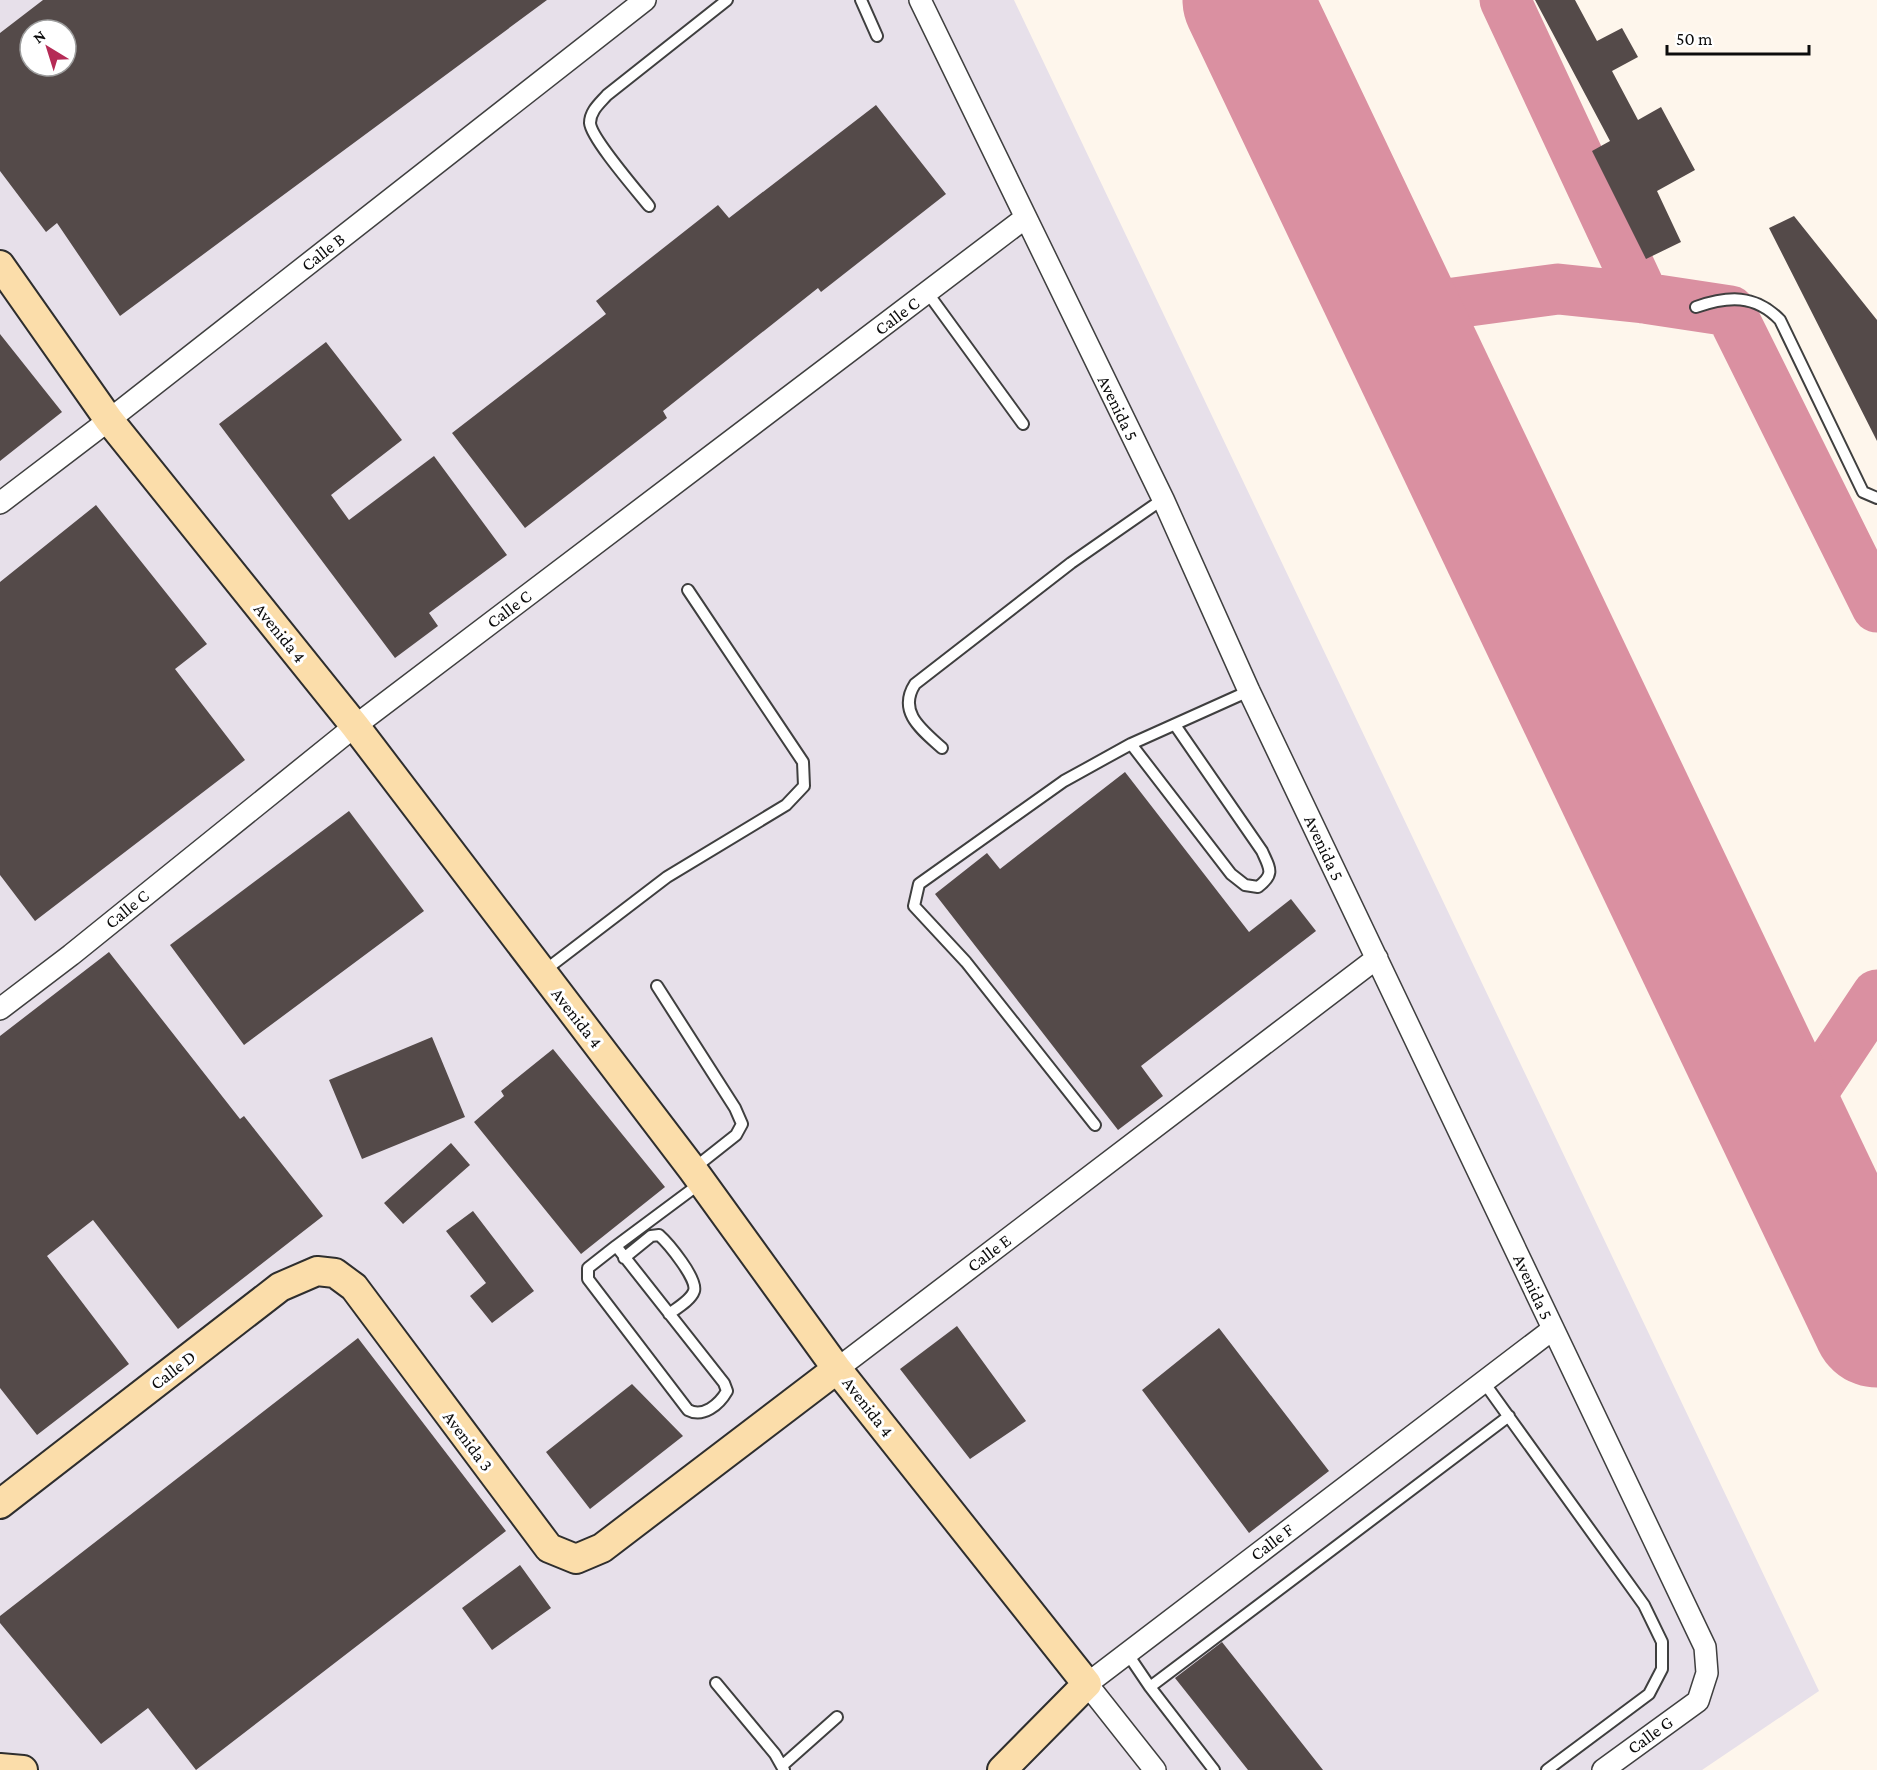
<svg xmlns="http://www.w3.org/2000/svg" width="1877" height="1770" viewBox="0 0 1877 1770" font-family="'Crimson Pro',serif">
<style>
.industrial{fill:#e7e0ea;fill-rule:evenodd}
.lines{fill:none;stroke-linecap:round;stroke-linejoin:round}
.taxiway{stroke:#da90a1;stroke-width:51}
.runway{stroke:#da90a1;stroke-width:129}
.building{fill:#544a49;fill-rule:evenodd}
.lane-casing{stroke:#3f3f3f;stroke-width:14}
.street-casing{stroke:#3f3f3f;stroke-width:24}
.secondary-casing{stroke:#2e2e2e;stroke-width:32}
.lane{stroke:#fff;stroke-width:10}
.street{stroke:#fff;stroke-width:21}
.secondary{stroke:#fbddaa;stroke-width:28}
.labels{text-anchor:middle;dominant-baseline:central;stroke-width:6;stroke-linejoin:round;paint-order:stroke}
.street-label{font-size:18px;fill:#0c0c0c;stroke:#fff}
</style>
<rect width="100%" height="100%" fill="#fef6ec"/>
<!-- industrial -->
<path class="industrial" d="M0 0H1014L1819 1691 1702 1770H0ZM30 30H66V66H30Z"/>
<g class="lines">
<!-- taxiway -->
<path class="taxiway" d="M1505 0 1644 298
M1395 311 1558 289 1644 298 1730 311 1877 607
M1786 1132 1877 995"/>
<!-- runway -->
<path class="runway" d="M1247 0 1877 1323"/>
</g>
<!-- building -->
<path class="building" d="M43 0H547L120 316 57 223 46 232 0 171V33ZM30 30H66V66H30Z
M1535 0H1575L1597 41 1622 28 1638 57 1612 71 1638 120 1661 107 1695 170 1657 191 1681 242 1646 259 1592 151 1610 141Z
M876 105 946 194 821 292 818 288 663 411 667 418 525 528 452 433 606 314 596 301 718 205 729 218Z
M1794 216 1877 320V441L1769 228Z
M0 334 62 412 0 461Z
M326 342 402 440 331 495 349 520 434 456 507 555 429 613 438 626 395 658 219 424Z
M96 505 207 644 175 669 245 760 35 921 0 875V582Z
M1125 772 1249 932 1291 899 1316 931 1141 1066 1163 1096 1118 1130 935 894 987 853 1000 869Z
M349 811 424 911 244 1045 170 945Z
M109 952 240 1119 244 1116 323 1216 178 1329 93 1220 47 1256 129 1364 37 1435 0 1388V1036Z
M432 1037 465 1117 362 1159 329 1080Z
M553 1049 665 1187 581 1254 474 1122 504 1096 501 1091Z
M451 1143 470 1165 403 1224 384 1203Z
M473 1211 534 1291 492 1323 470 1296 486 1283 446 1231Z
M957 1326 1026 1421 970 1459 900 1369Z
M1219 1328 1329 1471 1249 1533 1142 1390Z
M358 1338 506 1531 196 1770 148 1708 101 1744 0 1623V1616Z
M632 1384 683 1436 590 1509 546 1452Z
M520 1565 551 1608 492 1650 462 1608Z
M1222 1642 1323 1770H1248L1175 1678Z"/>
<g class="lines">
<defs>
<path id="lane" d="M861 0 877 36
M649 206C637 191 591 138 590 123 590 111 600 103 607 95L727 0
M927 292 1023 424
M1696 307C1728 296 1755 294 1780 320L1863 492 1877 498
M1131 744 1231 874 1245 885 1258 887C1275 874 1270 869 1262 851L1175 725
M942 748C922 730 897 712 915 684L1071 563 1163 499
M544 971 667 877 786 805 804 786 803 762 688 590
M657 986 735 1108 742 1124 736 1135 693 1169
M1095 1125 966 962 914 906 919 884 1064 781 1131 744 1249 691
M616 1246 588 1268V1279L688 1410C703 1418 719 1405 727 1391L724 1383 616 1246 702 1182
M624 1258 651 1236 659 1235C668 1243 698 1279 694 1291 691 1300 677 1308 669 1314
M1483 1381 1644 1605 1662 1642V1669L1649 1694 1547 1770
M1127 1653 1150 1687 1214 1770
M716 1683 775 1754 784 1770
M1150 1687 1509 1416
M783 1765 837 1717"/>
<path id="street" d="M920 0 1163 499 1249 691 1705 1647 1707 1673 1698 1701 1603 1770
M0 503 109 420 645 0
M0 1009 71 955 355 726 1025 218
M837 1369 1377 958
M1155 1770 1087 1684 1553 1329"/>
<path id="secondary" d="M0 265 109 420 355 726 693 1170 837 1369 1087 1684 1002 1770
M0 1504 280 1287 317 1271 335 1273 354 1287 549 1548 576 1559 602 1548 837 1369
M0 1768 23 1770"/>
</defs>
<!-- lane casing -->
<use href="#lane" class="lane-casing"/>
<!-- street casing -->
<use href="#street" class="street-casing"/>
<!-- secondary casing -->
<use href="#secondary" class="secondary-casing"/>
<!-- lane -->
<use href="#lane" class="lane"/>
<!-- street -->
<use href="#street" class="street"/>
<!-- secondary -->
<use href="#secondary" class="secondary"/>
</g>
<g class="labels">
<!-- street labels -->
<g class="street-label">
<text transform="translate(323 252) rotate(-38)">Calle B</text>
<text transform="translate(897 316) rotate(-37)">Calle C</text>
<text transform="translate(1118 408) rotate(64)">Avenida 5</text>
<text transform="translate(509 609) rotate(-37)">Calle C</text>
<text transform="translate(280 633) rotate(51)">Avenida 4</text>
<text transform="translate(1324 848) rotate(65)">Avenida 5</text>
<text transform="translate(127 909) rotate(-39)">Calle C</text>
<text transform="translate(577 1018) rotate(52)">Avenida 4</text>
<text transform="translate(989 1253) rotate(-37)">Calle E</text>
<text transform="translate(1533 1287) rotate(65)">Avenida 5</text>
<text transform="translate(173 1370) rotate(-38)">Calle D</text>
<text transform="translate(868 1407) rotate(52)">Avenida 4</text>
<text transform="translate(468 1441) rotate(53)">Avenida 3</text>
<text transform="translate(1272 1542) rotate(-37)">Calle F</text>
<text transform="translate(1650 1735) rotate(-36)">Calle G</text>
</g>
</g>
<!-- north arrow -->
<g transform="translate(48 48) rotate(322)"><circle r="28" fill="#ffffff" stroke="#9e9e9e" stroke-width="1.5"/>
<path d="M0-4.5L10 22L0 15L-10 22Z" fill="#b52b56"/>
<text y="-9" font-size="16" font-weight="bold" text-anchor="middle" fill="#0c0c0c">N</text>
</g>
<!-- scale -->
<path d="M1667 45v9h142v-9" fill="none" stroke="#0c0c0c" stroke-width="3"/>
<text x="1676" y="45" font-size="18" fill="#0c0c0c" stroke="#ffffff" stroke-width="4.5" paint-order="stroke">50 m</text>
</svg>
